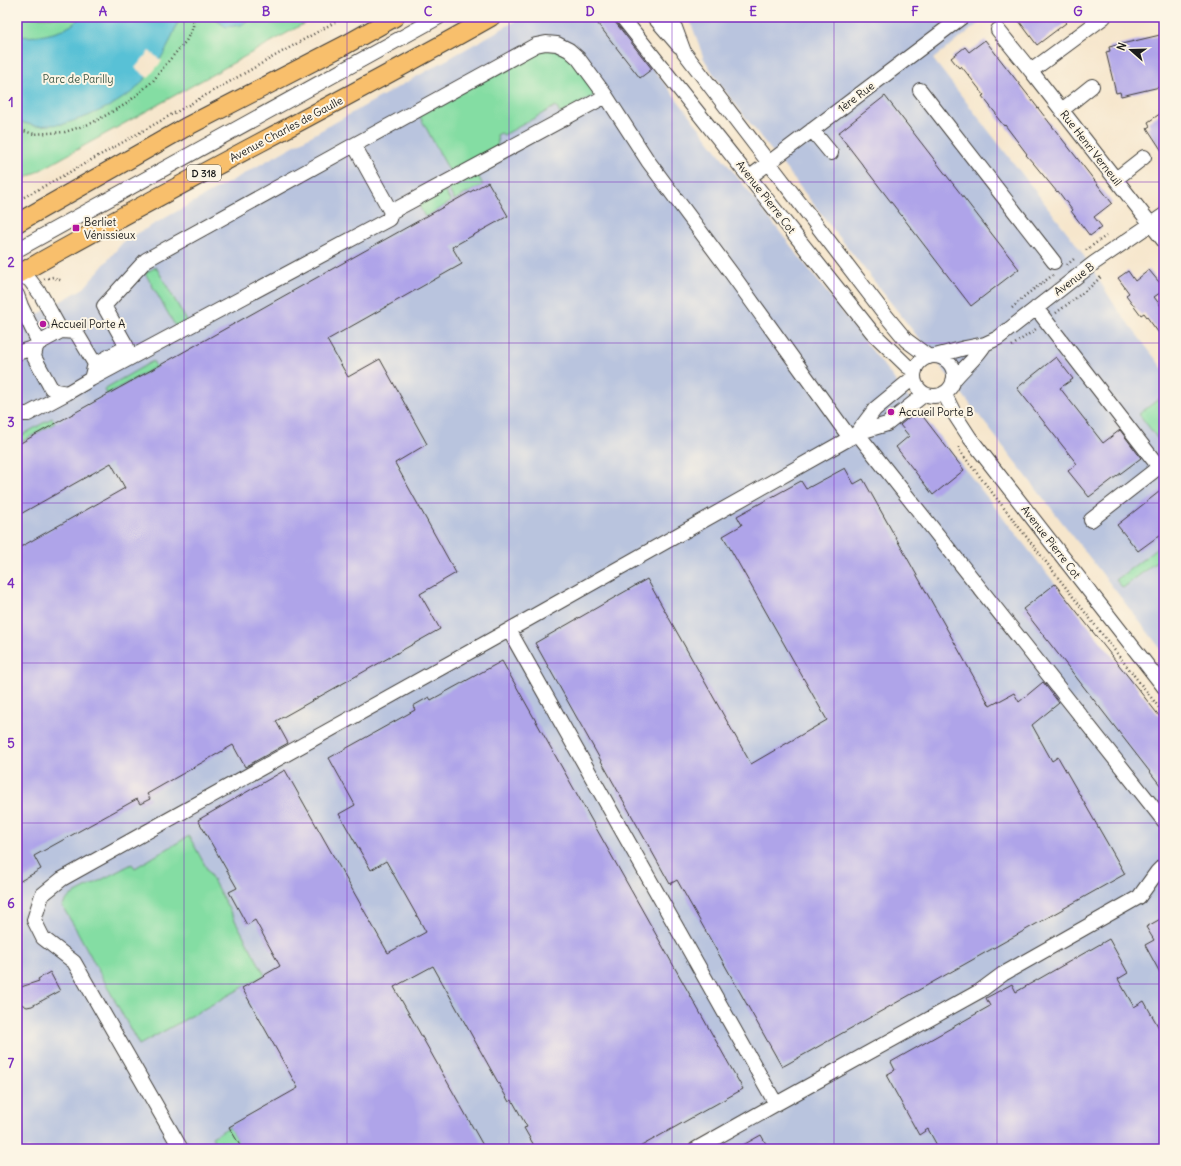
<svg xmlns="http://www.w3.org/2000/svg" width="1181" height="1166" viewBox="0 0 1181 1166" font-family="Delius,sans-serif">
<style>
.industrial{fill:#b9c4de}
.green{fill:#84dda3;stroke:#507c60}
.water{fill:#59c1d6;stroke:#3a6e79}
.pier{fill:#f6e6cc}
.building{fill:#afa4e9}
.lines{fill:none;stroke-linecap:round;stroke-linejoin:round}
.minor-casing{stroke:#3d3a36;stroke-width:16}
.major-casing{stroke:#3d3a36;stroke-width:20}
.path{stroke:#3d3a36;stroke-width:2.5;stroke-dasharray:1 3;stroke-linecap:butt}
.minor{stroke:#fff;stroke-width:14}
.major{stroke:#f8bf6c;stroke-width:18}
.grid{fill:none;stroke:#7b2cbf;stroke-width:1;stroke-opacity:0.55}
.poi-dot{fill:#b5179e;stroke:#fcf5e5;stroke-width:1.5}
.labels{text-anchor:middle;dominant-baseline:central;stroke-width:4;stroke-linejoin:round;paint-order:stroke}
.shield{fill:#fcf5e5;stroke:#5f5d58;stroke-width:1}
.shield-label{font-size:10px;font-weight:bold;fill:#1c1c1c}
.park-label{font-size:11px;fill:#3b5644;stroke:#fcf5e5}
.street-label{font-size:11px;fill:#1c1c1c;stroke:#fcf5e5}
.poi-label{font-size:11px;fill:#1c1c1c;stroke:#fcf5e5;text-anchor:start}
.neatline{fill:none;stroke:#7b2cbf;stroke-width:1.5}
.grid-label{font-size:13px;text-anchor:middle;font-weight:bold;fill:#7b2cbf}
</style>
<rect width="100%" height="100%" fill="#fcf5e5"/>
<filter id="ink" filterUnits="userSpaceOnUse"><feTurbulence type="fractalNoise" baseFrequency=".025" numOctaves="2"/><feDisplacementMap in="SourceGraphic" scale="8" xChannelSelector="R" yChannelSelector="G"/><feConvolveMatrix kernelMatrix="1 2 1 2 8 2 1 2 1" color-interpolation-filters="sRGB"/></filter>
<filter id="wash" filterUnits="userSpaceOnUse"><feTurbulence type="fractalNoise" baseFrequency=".012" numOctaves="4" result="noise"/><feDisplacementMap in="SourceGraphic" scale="16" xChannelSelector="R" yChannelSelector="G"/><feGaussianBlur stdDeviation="0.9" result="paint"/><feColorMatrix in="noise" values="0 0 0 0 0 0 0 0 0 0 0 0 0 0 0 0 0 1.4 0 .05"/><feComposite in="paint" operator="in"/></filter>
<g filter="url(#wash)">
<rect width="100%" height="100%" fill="#f6e6cc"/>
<!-- industrial -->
<path class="industrial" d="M523 17H613L905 393 1164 722V1149H17V326L84 288 124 241Z
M689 17H987L933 59 1077 245 1117 309 1164 370V653L921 341 724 90 704 59Z"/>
<!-- green -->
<path class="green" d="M17 17H316L17 183Z
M545 47 569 55 597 94 560 114 556 106 504 135 501 133 497 135 498 143 495 150 451 174 418 113Z
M475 170 483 185 454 200 447 186Z
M443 188 451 202 425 217 417 202Z
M156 267 188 323 177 329 145 273Z
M153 361 156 367 107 394 104 389Z
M1164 395V447L1139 414Z
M52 418 55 423 17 444V438Z
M1164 543V560L1161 558 1123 588 1116 580Z
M189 836 265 975 139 1045 76 929 62 906 70 896 132 864 135 868Z
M229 1127 242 1149H219L212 1137Z"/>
<!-- water -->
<path class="water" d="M80 17H180L168 46 157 65 134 91 112 105 88 116 64 124 35 126 17 121V36C34 38 55 35 70 26 74 24 77 20 80 17Z
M212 17H253L241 25 226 27Z"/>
<!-- pier -->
<path class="pier" d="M149 51 162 61 148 78 135 68Z"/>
<g id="blocks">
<!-- building -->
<path class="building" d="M606 17H613L615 22 652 69 640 78 598 24Z
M1016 17H1061L1066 23 1037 45Z
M1160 35 1161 39 1164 38V86L1121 96 1120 92 1116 93 1106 52 1110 51 1109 47Z
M985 40 1112 203 1094 217 1102 227 1090 236 1071 211 1072 210 1058 191 1057 192 1034 164 1026 155 1027 154 1005 125 1004 126 996 116 997 115 982 96 984 95 969 76 961 66 959 68 951 58 965 47 969 52Z
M885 96 1019 269 971 306 838 133Z
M1164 111V154L1147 128 1150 126 1148 122Z
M488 182 508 216 452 247 462 264 327 340 348 377 380 359 427 444 395 463 456 573 420 594 440 629 276 721 288 743 245 767 233 745 147 794 150 799 140 804 137 799 34 856 41 869 17 883V549L125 488 111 463 17 516V445Z
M1149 270 1164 288V290L1154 297 1164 310V340L1144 313 1141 315 1126 295 1129 293 1118 278 1128 271 1135 281Z
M1056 357 1073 379 1060 388 1103 443 1120 430 1141 458 1089 497 1068 471 1077 464 1017 388Z
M918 410 964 470 933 495 896 447 909 436 900 425Z
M845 468 854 484 863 479 990 706 1014 693 1019 702 1043 682 1059 703 1032 725 1052 761 1058 757 1125 874 782 1067 677 880 670 884 535 643 647 579 751 764 827 720 723 536 742 525 737 516 801 481 806 489Z
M1164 488V532L1138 551 1117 525Z
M1055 584 1164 722V790L1023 609Z
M502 661 743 1089 636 1149H536L524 1128 527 1127 512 1100 509 1102 433 966 394 987 485 1149H242L229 1127 298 1088 242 988 280 966 255 920 247 925 229 892 237 888 198 820 285 770 388 953 426 932 386 861 371 870 339 814 355 805 329 758 415 710 413 706 429 697 431 700Z
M1164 917V980L1145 945 1154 940 1146 927Z
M1109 939 1128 973 1118 979 1134 1007 1144 1001 1164 1037V1149H939L928 1129 919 1135 886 1075 895 1070 891 1062 990 1006 986 998 1012 984 1016 992Z
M50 972 60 991 32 1006 27 1007 21 1004 17 996 18 991 21 987 39 981 38 979Z
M761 1135 769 1149H736Z"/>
</g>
</g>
<g filter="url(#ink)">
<use href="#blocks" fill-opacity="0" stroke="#3d3a36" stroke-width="1"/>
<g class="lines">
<defs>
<path id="minor" d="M622 17 872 332 907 366 915 371
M654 17 679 46
M671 17 684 52 887 317 906 340 929 357
M1104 17 1031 71 1164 241
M998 30 1031 71
M920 90 1054 262
M1062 110 1092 86
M812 130 831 153
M354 145 536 45 546 43 557 44 569 50 578 58 606 96 648 161 732 274 850 438
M750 177 962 17
M1116 179 1144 157
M391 212 606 96
M17 250 439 17
M17 275 29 279 41 295 61 331
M17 295 21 306 39 343
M1036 308 1159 467 1091 520
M17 353 36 347 39 343 61 331 76 332 95 364 91 379 67 393 56 391 51 388 34 357 36 347
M935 356 965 348 985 344 998 338 1094 263 1164 215
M914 376a20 20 0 1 1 40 0a20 20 0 1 1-40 0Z
M91 379 389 219 391 212 354 145 146 260 104 306 127 347 95 364
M953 381C963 368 977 358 985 344
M944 393 955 415 970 438 1164 687
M17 414H28L67 393
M857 433 1164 821
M857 433 887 424 925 394
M509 630 776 1104 696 1149
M776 1104 980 991 1003 974 1139 897 1157 872 1164 865
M181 1149 74 962 43 938 34 920 42 895 62 879 509 630 850 438 857 433 875 409 914 377"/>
<path id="major" d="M17 223 186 127 347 44 395 17
M17 275C173 186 334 106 491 17"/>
</defs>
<!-- minor casing -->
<use href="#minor" class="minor-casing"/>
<!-- major casing -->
<use href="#major" class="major-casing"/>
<!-- path -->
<path class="path" d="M983 17 988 23
M17 129 34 134 65 132 92 123 126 104 153 81 166 64 186 41 193 27 194 17
M17 201C127 141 235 78 344 17
M1086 250 1106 236
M1067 265 1075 258
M44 279 53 277 62 281
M1012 308 1026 295 1053 275
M1056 313 1089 288 1102 276
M1012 346 1036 329
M959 447V450L1164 714"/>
<!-- minor -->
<use href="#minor" class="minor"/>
<!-- major -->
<use href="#major" class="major"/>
</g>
</g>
<!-- grid -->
<path class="grid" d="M184 17V1149M347 17V1149M509 17V1149M672 17V1149M834 17V1149M997 17V1149M17 182H1164M17 343H1164M17 503H1164M17 663H1164M17 823H1164M17 984H1164"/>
<!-- markers -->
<g class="poi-dot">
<rect x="72" y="224" width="8" height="8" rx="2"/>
<circle cx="43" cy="324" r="4"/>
<circle cx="891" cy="412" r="4"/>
</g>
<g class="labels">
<!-- shield labels -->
<rect class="shield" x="187" y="165" width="34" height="16" rx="3"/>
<g class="shield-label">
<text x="204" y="173">D 318</text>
</g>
<!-- park labels -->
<g class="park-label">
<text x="78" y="79">Parc de Parilly</text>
</g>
<!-- street labels -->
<g class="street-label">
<text transform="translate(856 97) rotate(-37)">1ère Rue</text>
<text transform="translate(286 129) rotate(-28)">Avenue Charles de Gaulle</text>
<text transform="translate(1091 148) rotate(52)">Rue Henri Verneuil</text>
<text transform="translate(766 197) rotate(52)">Avenue Pierre Cot</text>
<text transform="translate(1074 279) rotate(-37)">Avenue B</text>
<text transform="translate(1051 542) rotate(52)">Avenue Pierre Cot</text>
</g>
<!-- poi labels -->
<g class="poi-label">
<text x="84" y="222">Berliet<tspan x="84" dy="13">Vénissieux</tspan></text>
<text x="51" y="324">Accueil Porte A</text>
<text x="899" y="412">Accueil Porte B</text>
</g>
</g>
<!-- margin -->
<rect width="1181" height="1166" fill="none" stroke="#fcf5e5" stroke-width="44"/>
<!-- north arrow -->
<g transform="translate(1131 50) rotate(290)" stroke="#fcf5e5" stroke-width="3" paint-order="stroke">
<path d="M0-3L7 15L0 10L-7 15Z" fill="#1c1c1c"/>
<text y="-6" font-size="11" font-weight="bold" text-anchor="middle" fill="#1c1c1c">N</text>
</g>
<rect x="22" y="22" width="1137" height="1122" class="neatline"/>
<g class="grid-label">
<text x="103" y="16">A</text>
<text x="266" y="16">B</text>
<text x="428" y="16">C</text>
<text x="590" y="16">D</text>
<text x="753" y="16">E</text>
<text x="915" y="16">F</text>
<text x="1078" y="16">G</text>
<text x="11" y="107">1</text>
<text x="11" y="267">2</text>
<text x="11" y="427">3</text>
<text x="11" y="588">4</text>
<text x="11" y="748">5</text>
<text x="11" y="908">6</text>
<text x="11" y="1068">7</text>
</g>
</svg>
